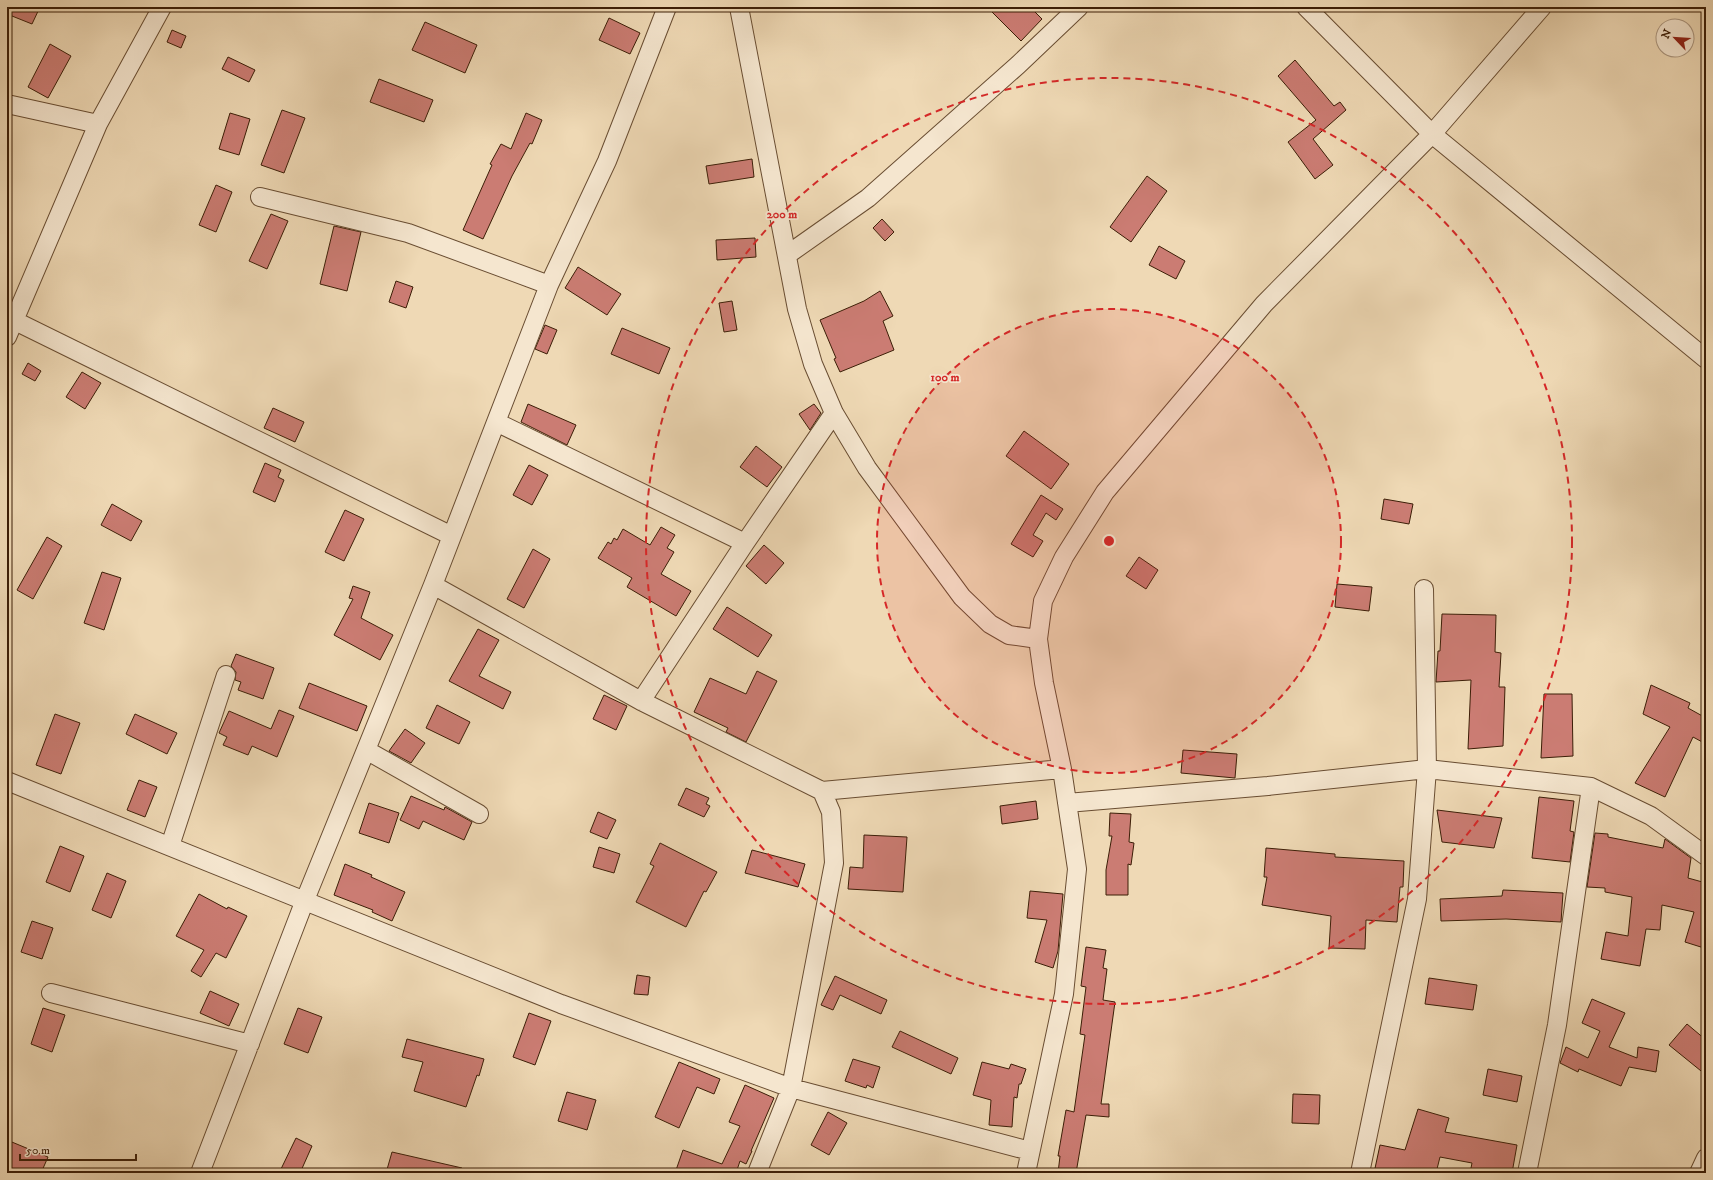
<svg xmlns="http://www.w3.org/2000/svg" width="1713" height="1180" viewBox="0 0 1713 1180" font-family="'IM FELL DW Pica',serif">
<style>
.building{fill:#cb7c73;stroke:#3c1e07}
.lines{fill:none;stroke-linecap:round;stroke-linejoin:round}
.street-casing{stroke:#694d32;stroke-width:20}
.street{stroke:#f5e6cf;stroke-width:18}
.ring{fill:none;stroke:#d62828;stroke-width:2;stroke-dasharray:7 5}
.centre{fill:#d62828;stroke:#f5e6cf;stroke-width:2}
.ring-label{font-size:12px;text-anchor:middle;font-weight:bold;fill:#d62828;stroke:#f5e6cf;stroke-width:3.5;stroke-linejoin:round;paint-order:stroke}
</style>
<rect width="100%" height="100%" fill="#efd9b5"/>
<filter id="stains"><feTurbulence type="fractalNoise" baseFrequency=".005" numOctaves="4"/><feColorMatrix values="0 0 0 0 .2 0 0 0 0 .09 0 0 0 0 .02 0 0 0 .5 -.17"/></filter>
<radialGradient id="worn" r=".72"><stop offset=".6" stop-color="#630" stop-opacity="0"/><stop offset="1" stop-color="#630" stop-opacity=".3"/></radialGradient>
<!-- building -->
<path class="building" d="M7 7H40L32 24 7 14Z
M987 7H1030L1042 19 1021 41Z
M609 18 640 33 630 54 599 40Z
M425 22 477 45 465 73 412 50Z
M172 30 186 36 181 48 167 42Z
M50 44 71 56 48 98 28 87Z
M228 57 255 70 249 82 222 69Z
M1295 60 1334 106 1340 102 1346 110 1313 139 1333 165 1315 179 1288 142 1316 120 1278 76Z
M379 79 433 100 424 122 370 102Z
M282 110 305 118 284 173 261 165Z
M230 113 250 119 239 155 219 149Z
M526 113 542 120 532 144 530 143 512 176 483 239 463 230 492 165 490 164 501 144 511 149Z
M752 159 754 177 709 184 706 166Z
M1147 176 1167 191 1131 242 1110 227Z
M216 185 232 192 216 232 199 225Z
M271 214 288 221 267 269 249 261Z
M882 219 894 232 885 241 873 228Z
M334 226 361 232 347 291 320 284Z
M755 238 756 257 717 260 716 240Z
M1159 246 1185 261 1176 279 1149 265Z
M578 267 621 294 607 315 565 288Z
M396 281 413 287 406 308 389 302Z
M880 291 893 316 883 321 894 350 840 372 834 359 836 358 820 320 864 301Z
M732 301 737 330 724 332 719 303Z
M545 325 557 330 547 354 535 349Z
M622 328 670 348 659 374 611 354Z
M28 363 41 371 35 381 22 374Z
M82 372 101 383 85 409 66 397Z
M528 404 576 425 567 445 521 422Z
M814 404 821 413 810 430 799 414Z
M273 408 304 422 295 442 264 428Z
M1024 431 1069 464 1051 489 1006 456Z
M756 446 782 467 767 487 740 467Z
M265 463 281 470 278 477 284 480 275 502 253 492Z
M529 465 548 475 532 505 513 495Z
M1041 495 1063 509 1056 520 1046 513 1033 535 1043 541 1033 557 1011 544Z
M1384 499 1413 504 1409 524 1381 519Z
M112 504 142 521 131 541 101 525Z
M345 510 364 519 344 561 325 552Z
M661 527 675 535 667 548 674 552 661 574 691 591 676 616 627 587 632 578 598 558 608 542 611 544 614 538 617 540 623 529 650 545Z
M47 537 62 546 33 599 17 590Z
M764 545 784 563 766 584 746 566Z
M533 549 550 559 524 608 507 599Z
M1139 557 1158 570 1146 589 1126 576Z
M102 572 121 578 104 630 84 623Z
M1337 584 1372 587 1369 611 1335 607Z
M353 586 370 592 361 618 393 635 380 660 334 635 353 599 349 598Z
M727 607 772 635 758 657 713 629Z
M1442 614 1496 615 1495 652 1501 653 1499 687H1505L1503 746 1468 749 1471 680 1436 682 1438 651H1440Z
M478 629 499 640 479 676 511 692 503 709 449 681Z
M236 654 274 668 263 699 238 690 241 682 235 680 236 672 231 666Z
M757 671 777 681 746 742 726 732 728 728 694 712 710 678 746 694Z
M309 683 367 706 357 731 299 708Z
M1651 685 1690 703 1688 708 1706 718V744L1693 737 1665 797 1635 783 1670 727 1643 714Z
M1544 694H1572L1573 756 1541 758Z
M604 695 627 706 616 730 593 719Z
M437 705 470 722 459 744 426 728Z
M279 710 294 716 277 757 252 746 248 755 223 745 227 737 219 733 229 711 271 729Z
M55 714 80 723 61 774 36 765Z
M135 714 177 733 167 754 126 734Z
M405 729 425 743 411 763 389 751Z
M1183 750 1237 754 1235 778 1181 773Z
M139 780 157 787 145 817 127 810Z
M686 788 709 798 706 804 710 806 704 817 678 805Z
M411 796 444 810 445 807 472 822 464 840 423 821 419 829 400 820Z
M1539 797 1574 801 1570 831 1574 832 1570 862 1532 858Z
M1036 801 1038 819 1002 824 1000 806Z
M369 803 399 813 389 843 359 833Z
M1437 810 1502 818 1494 848 1442 842Z
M598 812 616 820 607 839 590 832Z
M1110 813 1131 814 1129 842 1134 843 1131 865 1128 864V895H1106V870L1112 836H1109Z
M1595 833 1608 834V837L1663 848 1665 839 1691 858 1688 878 1706 883V941L1704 948 1685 942 1694 912 1662 905 1660 930 1646 929 1640 966 1601 959 1606 932 1628 936 1632 897 1605 892V888L1587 887Z
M864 835 907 837 903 892 848 889 850 867 863 868Z
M660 843 717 872 706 892 704 891 686 927 636 902 654 866 650 864Z
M60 846 84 856 70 892 46 882Z
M599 847 620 854 614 873 593 867Z
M1266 848 1335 854V857L1404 861 1403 887H1400L1397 922 1366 920 1365 949 1329 948 1331 916 1262 905 1267 877H1264Z
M752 850 805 864 798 887 745 873Z
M345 864 372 875 371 877 405 892 392 921 372 912 373 910 334 895Z
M107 873 126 881 111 918 92 910Z
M1503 890 1563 893 1561 922 1506 919 1441 921 1440 899 1502 896Z
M1030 891 1063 894 1058 951 1053 968 1035 962 1047 920 1027 918Z
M199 894 227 909 228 907 247 916 226 958 216 953 201 977 191 971 204 950 176 936Z
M32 921 53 928 42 959 21 952Z
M1086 947 1106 950 1103 968 1107 969 1103 1000 1115 1002 1101 1104H1109V1117L1086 1115 1076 1173H1058L1060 1156H1058L1066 1110 1074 1112 1085 1035 1080 1034 1086 987 1081 986Z
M637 975 650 977 648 995 634 994Z
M835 976 887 1000 881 1014 840 995 833 1010 821 1005Z
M1429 978 1477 985 1473 1010 1425 1004Z
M210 991 239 1004 229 1026 200 1013Z
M1592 999 1625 1013 1609 1047 1637 1058 1638 1047 1659 1051 1656 1072 1629 1067 1621 1086 1579 1069 1578 1072 1560 1063 1566 1047 1588 1058 1600 1031 1582 1023Z
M43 1008 65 1015 52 1052 31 1044Z
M298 1008 322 1017 308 1053 284 1044Z
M529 1013 551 1021 535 1065 513 1057Z
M1687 1024 1706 1040V1075L1669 1045Z
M900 1031 958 1058 951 1074 892 1047Z
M407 1039 484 1059 479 1076 477 1075 466 1107 414 1091 423 1062 402 1057Z
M853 1059 880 1067 873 1088 867 1085 866 1088 845 1081Z
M679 1062 720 1079 714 1094 697 1087 679 1128 655 1117Z
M982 1062 1009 1069 1011 1064 1026 1069 1021 1084H1019L1017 1098 1014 1097 1012 1127 989 1125 991 1100 973 1095Z
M1488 1069 1522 1076 1517 1102 1483 1095Z
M745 1085 774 1098 751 1151H752L746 1164 740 1161 737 1170 741 1171V1173H675L683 1150 722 1164 740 1126 729 1122Z
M567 1092 596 1100 587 1130 558 1121Z
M1293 1094 1320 1095 1319 1124 1292 1123Z
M1418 1109 1449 1118 1445 1132 1517 1145 1512 1173H1470L1472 1163 1440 1157 1436 1173H1374L1380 1145 1405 1150Z
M828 1112 847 1123 829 1155 811 1145Z
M296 1138 312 1146 300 1173H290L281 1169Z
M7 1140 48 1157 41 1173H20L7 1167Z
M392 1152 462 1168 461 1173H386Z"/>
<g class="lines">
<defs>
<path id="street" d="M739 7 797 309 813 364 834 413 867 468 962 597 990 624 1009 635 1038 639
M1306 7 1432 134 1706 359
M7 104 98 124
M260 197 408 233 549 285
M787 255 868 198 1018 65 1079 7
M13 320 452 536
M7 337 98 124 162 7
M496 422 745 543
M433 585 641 701 822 791 1062 769
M641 701 745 543 834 413
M366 750 479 814
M7 781 561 1004 791 1088 1030 1151
M1067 803 1268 786 1427 769 1591 787 1651 816 1706 856
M170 846 226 675
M51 993 250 1044
M200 1173 305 900 433 585 549 285 607 161 667 7
M757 1173 791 1088 834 863 831 812 822 791
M1026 1173 1064 994 1077 869 1062 769 1044 683 1038 639 1043 601 1064 557 1105 492 1264 304 1432 134 1542 7
M1360 1173 1417 899 1427 769 1424 589
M1527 1173 1557 1025 1591 787
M1699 1173 1706 1158"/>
</defs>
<!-- street casing -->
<use href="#street" class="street-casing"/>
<!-- street -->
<use href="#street" class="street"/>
</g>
<!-- distance rings -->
<circle cx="1109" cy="541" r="232" fill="#d62828" fill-opacity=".12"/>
<g class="ring">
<circle cx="1109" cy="541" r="232"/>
<circle cx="1109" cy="541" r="463"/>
</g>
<circle cx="1109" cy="541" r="6" class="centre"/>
<g class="ring-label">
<text x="782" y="218">200 m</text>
<text x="945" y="381">100 m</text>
</g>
<!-- margin -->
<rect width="1713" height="1180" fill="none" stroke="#efd9b5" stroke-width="24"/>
<rect x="8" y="8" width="1697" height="1164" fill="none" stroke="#3c1e07" stroke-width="2"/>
<rect x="12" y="12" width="1689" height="1156" fill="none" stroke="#3c1e07"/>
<!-- north arrow -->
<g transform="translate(1675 38) rotate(295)"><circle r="19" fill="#f5e6cf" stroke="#ab967f"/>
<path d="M0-3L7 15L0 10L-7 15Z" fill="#8f2418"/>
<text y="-6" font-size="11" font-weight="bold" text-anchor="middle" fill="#3c1e07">N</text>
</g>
<!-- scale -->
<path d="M20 1154v6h116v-6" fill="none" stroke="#3c1e07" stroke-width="2"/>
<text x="26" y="1154" font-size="12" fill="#3c1e07" stroke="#f5e6cf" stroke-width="3" paint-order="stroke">50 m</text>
<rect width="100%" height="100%" filter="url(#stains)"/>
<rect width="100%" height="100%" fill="url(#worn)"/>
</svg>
